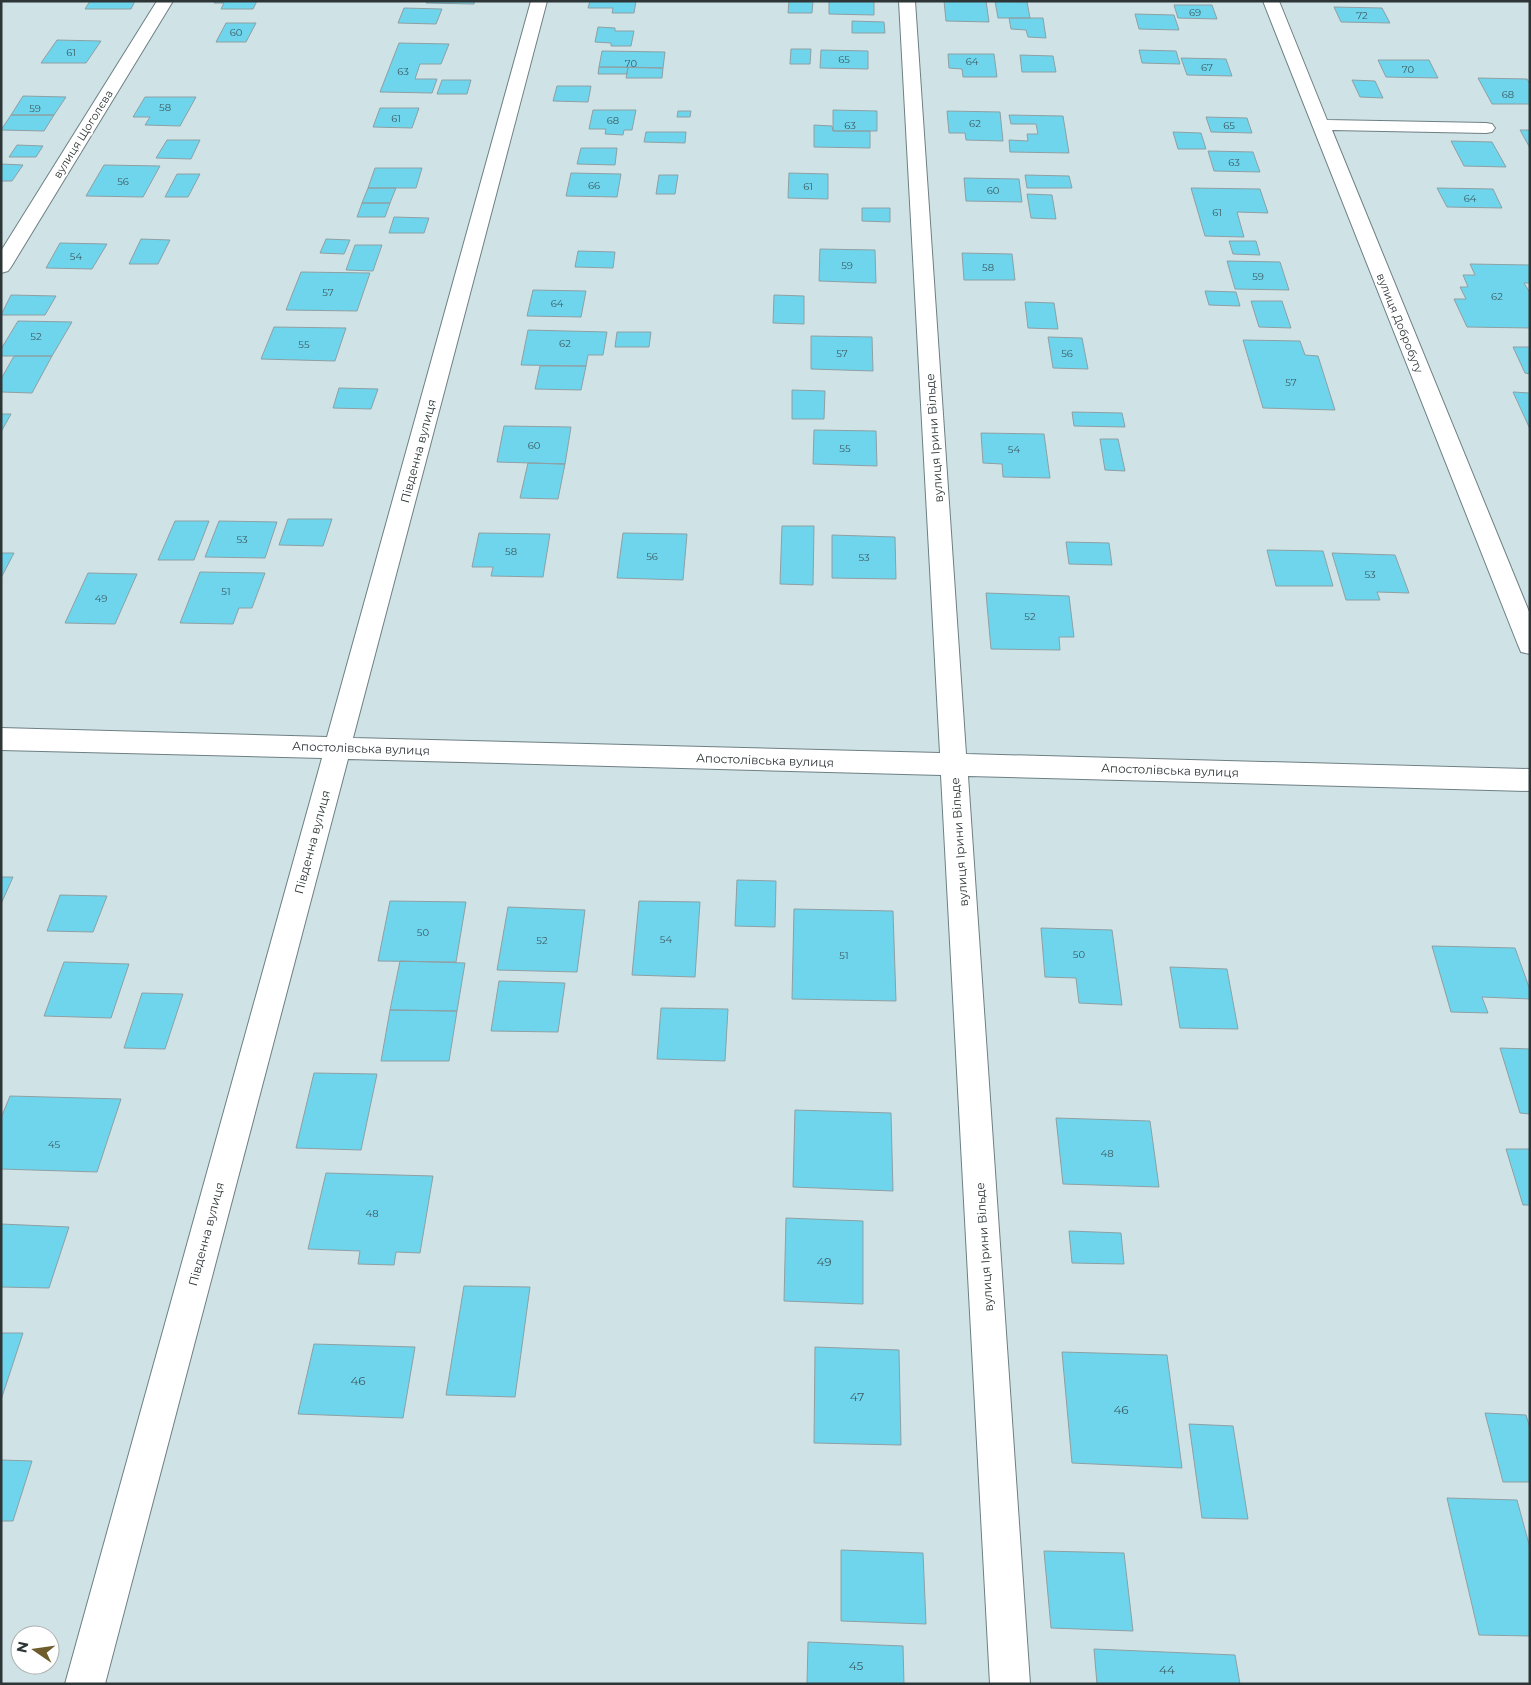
<svg xmlns="http://www.w3.org/2000/svg" width="1531" height="1685" viewBox="0 0 1531 1685" font-family="Montserrat,sans-serif">
<style>
.building{fill:#6ed5ec;stroke:#8ea0a4}
.lines{fill:none;stroke-linecap:round;stroke-linejoin:round}
.minor-casing{stroke:#6e7f84;stroke-width:2}
.minor{fill:#fff;fill-rule:evenodd}
.labels{text-anchor:middle;dominant-baseline:central;stroke-width:4.5;stroke-linejoin:round;paint-order:stroke}
.number-label{font-size:10px;fill:#3e5d64}
.far-street-label{font-size:11px;fill:#2e3537;stroke:#fff}
.street-label{font-size:12px;fill:#2e3537;stroke:#fff}
.near-number-label{font-size:12px;fill:#3e5d64}
</style>
<rect width="100%" height="100%" fill="#cfe3e7"/>
<!-- building -->
<path class="building" d="M90 1H135L131 9H85Z
M215 1H257L253 9H221L224 3H214Z
M427 1H475L474 4 426 3Z
M590 1H636L634 13H612L613 8H588Z
M789 1H813L812 13H788Z
M829 1H874V15L829 14Z
M944 1H986L989 22 946 21Z
M995 1 1027 2 1030 18H998Z
M1174 5H1212L1217 19 1178 18Z
M1334 7 1382 8 1390 23 1341 22Z
M404 8 442 9 436 24 398 23Z
M1135 14 1174 15 1179 30 1139 29Z
M1009 18H1043L1046 38 1028 37 1026 30 1011 29Z
M852 21 884 22 885 33H852Z
M226 23H256L246 42H216Z
M598 27 615 28V31H634L631 46H611V43L595 42Z
M57 40 101 41 86 63H41Z
M399 43 449 44 441 64H420L415 79H437L432 93 380 92Z
M791 49H811L810 64H790Z
M821 50 868 51V69L820 68Z
M1139 50 1176 51 1180 64 1142 63Z
M602 51 665 52 663 68 599 67Z
M948 54H994L997 77H963L962 69 949 68Z
M1020 55 1053 56 1056 72H1022Z
M1181 58 1226 59 1232 76 1187 75Z
M1378 60H1429L1438 78 1386 77Z
M599 67H628L627 74H598Z
M628 67 663 68 662 78H626Z
M1478 78 1527 79 1530 84V104H1492Z
M442 80H471L467 94H437Z
M1352 80 1375 81 1383 98 1360 97Z
M557 86H591L588 102 553 101Z
M23 96 66 97 54 115H11Z
M145 97H196L180 126 145 125 150 117H133Z
M380 108H419L412 128 373 127Z
M593 110H636L632 130H624L623 135 605 134 606 129H589Z
M833 110 877 111V131H833Z
M678 111H691L690 117H677Z
M947 111 1000 112 1003 141 966 140 965 133H949Z
M11 115H54L44 131 1 130Z
M1009 115 1063 116 1069 153 1010 152 1009 140 1028 141 1027 134H1038L1036 124H1011Z
M1206 117 1247 118 1252 133 1211 132Z
M814 125 832 126 833 131H870V148L814 147Z
M1520 130H1530V148Z
M646 132H686L685 143 644 142Z
M1173 132 1201 133 1206 149H1178Z
M167 140H200L191 159 156 158Z
M1451 141 1492 142 1506 167 1464 166Z
M17 145 43 146 36 157H9Z
M581 148H617L615 165 577 164Z
M1208 151 1253 152 1260 172 1214 171Z
M1 164 23 165 12 181H1Z
M104 165 160 166 143 197 86 196Z
M375 168H422L416 188H368Z
M571 173 621 174 617 197 566 196Z
M789 173 828 174V199L788 198Z
M177 174H200L188 197H165Z
M659 175H678L675 194H656Z
M1025 175 1069 176 1072 188H1027Z
M964 178 1019 179 1022 202 966 201Z
M368 188H396L390 203H362Z
M1191 188 1260 189 1268 213 1237 212 1244 237 1205 236Z
M1437 188 1493 189 1502 208 1447 207Z
M1027 194 1052 195 1056 219 1031 218Z
M362 203H390L385 217H357Z
M862 208H890V222L862 221Z
M394 217 429 218 424 233H389Z
M141 239 170 240 158 264H129Z
M326 239 350 240 344 254 320 253Z
M1229 241H1256L1260 255 1233 254Z
M60 243 107 244 92 269 46 268Z
M355 245H382L373 271 346 270Z
M820 249 875 250 876 283 819 281Z
M578 251 615 252 613 268 575 267Z
M962 253 1012 254 1015 280H964Z
M1227 261 1280 262 1289 290 1235 289Z
M1470 264 1530 265V283H1524L1530 293V328L1467 327 1454 299H1466L1460 287H1468L1463 275H1475Z
M301 272 370 273 357 311 286 310Z
M533 290 586 291 581 317 527 316Z
M1205 291 1236 292 1240 306 1209 305Z
M11 295 56 296 45 315H1Z
M774 295 804 296V324L773 323Z
M1251 301H1282L1291 328 1259 327Z
M1025 302 1054 303 1058 329 1028 328Z
M18 321 72 322 52 356H1V349Z
M274 327 346 328 335 361 261 359Z
M528 330 607 332 603 355H588L586 366 521 365Z
M617 332H651L649 347H615Z
M811 336 872 337 873 371 811 369Z
M1048 337 1082 338 1088 369 1053 368Z
M1243 340 1300 341 1305 355 1318 356 1335 410 1263 408Z
M1513 347H1530V374L1525 373Z
M14 356H52L32 393 1 392V379Z
M540 366H586L581 390 535 389Z
M339 388 378 389 371 409 333 408Z
M792 390 825 391 824 419H792Z
M1513 392 1530 393V429Z
M1072 412 1122 413 1125 427 1074 426Z
M1 414H11L1 432Z
M504 426 571 427 565 464 497 462Z
M814 430 876 431 877 466 813 464Z
M981 433 1044 434 1050 478 1003 477 1002 464 983 463Z
M1100 439H1118L1125 471 1105 470Z
M528 463 565 464 558 499 520 498Z
M288 519H332L323 546 279 545Z
M175 521H209L194 560H158Z
M219 521 277 522 265 558 205 557Z
M782 526H814L813 585 780 584Z
M479 533 550 534 543 577 491 576 493 567H472Z
M623 533 687 534 683 580 617 578Z
M832 535 895 537 896 579 832 578Z
M1066 542 1109 543 1112 565 1069 564Z
M1267 550 1323 551 1333 586H1276Z
M1 553H14L1 578Z
M1332 553 1395 555 1409 593 1377 592 1380 600H1346Z
M200 572 265 573 252 608H239L233 624 180 623Z
M88 573 137 574 115 624 65 623Z
M986 593 1069 596 1074 637H1059L1060 650 991 649Z
M1 877H13L1 904Z
M737 880 776 881 775 927 735 926Z
M60 895 107 896 93 932 47 931Z
M390 901 466 902 456 962 378 961Z
M639 901 700 902 695 977 632 975Z
M508 907 585 910 577 972 497 970Z
M794 909 893 911 896 1001 792 999Z
M1041 928 1112 930 1122 1005 1079 1003 1076 978 1045 977Z
M1432 946 1515 948 1530 990V999L1482 997 1488 1013 1451 1012Z
M400 961 465 963 457 1011 390 1010Z
M64 962 129 964 111 1018 44 1016Z
M1170 967 1227 969 1238 1029 1180 1028Z
M499 981 565 983 558 1032 491 1031Z
M142 993 183 994 165 1049 124 1048Z
M661 1008 728 1009 725 1061 657 1059Z
M390 1010 457 1011 449 1061H381Z
M1500 1048 1530 1049V1114L1520 1113Z
M314 1073 377 1074 361 1150 296 1148Z
M10 1096 121 1099 97 1172 1 1169V1118Z
M795 1110 891 1113 893 1191 793 1187Z
M1056 1118 1150 1121 1159 1187 1063 1184Z
M1506 1149H1530V1205H1523Z
M326 1173 433 1176 420 1253 396 1252 394 1265 358 1264 360 1251 308 1249Z
M786 1218 863 1221V1304L784 1301Z
M1 1224 69 1227 49 1288 1 1287Z
M1069 1231 1121 1233 1124 1264 1072 1263Z
M464 1286 530 1287 515 1397 446 1395Z
M1 1333H23L1 1400Z
M314 1344 415 1347 403 1418 298 1414Z
M815 1347 899 1350 901 1445 814 1443Z
M1062 1352 1167 1355 1182 1468 1072 1463Z
M1485 1413 1526 1415 1530 1428V1482H1503Z
M1189 1424 1233 1426 1248 1519 1202 1518Z
M1 1460 32 1461 13 1521H1Z
M1447 1498 1517 1500 1530 1548V1636L1479 1635Z
M841 1550 923 1553 926 1624 841 1621Z
M1044 1551 1124 1553 1133 1631 1051 1628Z
M808 1642 903 1646 904 1684H807Z
M1094 1649 1235 1655 1240 1684H1097Z"/>
<g class="lines">
<defs>
<path id="minor" d="M157 1H173L11 267 8 271 1 273V251Z
M531 1H547L353 738 940 753 899 1H915L966 754 1530 769V791L968 776 1030 1684H990L941 775 348 759 105 1684H65L322 758 1 750V728L327 737Z
M1263 1H1279L1327 120 1486 123 1492 124 1495 128 1492 132 1486 133 1332 130 1530 614V654L1521 652 1518 645Z"/>
</defs>
<!-- minor casing -->
<use href="#minor" class="minor-casing"/>
<!-- minor -->
<use href="#minor" class="minor"/>
</g>
<g class="labels">
<!-- number labels -->
<g class="number-label">
<text x="1195" y="12">69</text>
<text x="1362" y="15">72</text>
<text x="236" y="32">60</text>
<text x="71" y="52">61</text>
<text x="844" y="59">65</text>
<text x="972" y="61">64</text>
<text x="631" y="63">70</text>
<text x="1207" y="67">67</text>
<text x="1408" y="69">70</text>
<text x="403" y="71">63</text>
<text x="1508" y="94">68</text>
<text x="165" y="107">58</text>
<text x="35" y="108">59</text>
<text x="396" y="118">61</text>
<text x="613" y="120">68</text>
<text x="975" y="123">62</text>
<text x="850" y="125">63</text>
<text x="1229" y="125">65</text>
<text x="1234" y="162">63</text>
<text x="123" y="181">56</text>
<text x="594" y="185">66</text>
<text x="808" y="186">61</text>
<text x="993" y="190">60</text>
<text x="1470" y="198">64</text>
<text x="1217" y="212">61</text>
<text x="76" y="256">54</text>
<text x="847" y="265">59</text>
<text x="988" y="267">58</text>
<text x="1258" y="276">59</text>
<text x="328" y="292">57</text>
<text x="1497" y="296">62</text>
<text x="557" y="303">64</text>
<text x="36" y="336">52</text>
<text x="565" y="343">62</text>
<text x="304" y="344">55</text>
<text x="842" y="353">57</text>
<text x="1067" y="353">56</text>
<text x="1291" y="382">57</text>
<text x="534" y="445">60</text>
<text x="845" y="448">55</text>
<text x="1014" y="449">54</text>
<text x="242" y="539">53</text>
<text x="511" y="551">58</text>
<text x="652" y="556">56</text>
<text x="864" y="557">53</text>
<text x="1370" y="574">53</text>
<text x="226" y="591">51</text>
<text x="101" y="598">49</text>
<text x="1030" y="616">52</text>
<text x="423" y="932">50</text>
<text x="666" y="939">54</text>
<text x="542" y="940">52</text>
<text x="1079" y="954">50</text>
<text x="844" y="955">51</text>
<text x="54" y="1144">45</text>
<text x="1107" y="1153">48</text>
<text x="372" y="1213">48</text>
</g>
<!-- far-street labels -->
<g class="far-street-label">
<text transform="translate(83 134) rotate(-58)">вулиця Щоголєва</text>
<text transform="translate(1400 323) rotate(68)">вулиця Добробуту</text>
</g>
<!-- street labels -->
<g class="street-label">
<text transform="translate(934 438) rotate(-94)">вулиця Ірини Вільде</text>
<text transform="translate(418 451) rotate(-75)">Південна вулиця</text>
<text transform="translate(361 748) rotate(2)">Апостолівська вулиця</text>
<text transform="translate(765 760) rotate(2)">Апостолівська вулиця</text>
<text transform="translate(1170 770) rotate(2)">Апостолівська вулиця</text>
<text transform="translate(312 842) rotate(-75)">Південна вулиця</text>
<text transform="translate(959 842) rotate(-94)">вулиця Ірини Вільде</text>
<text transform="translate(206 1234) rotate(-75)">Південна вулиця</text>
<text transform="translate(984 1247) rotate(-94)">вулиця Ірини Вільде</text>
</g>
<!-- near-number labels -->
<g class="near-number-label">
<text x="824" y="1261">49</text>
<text x="358" y="1380">46</text>
<text x="857" y="1396">47</text>
<text x="1121" y="1409">46</text>
<text x="856" y="1665">45</text>
<text x="1167" y="1669">44</text>
</g>
</g>
<!-- border -->
<rect width="1531" height="1685" fill="none" stroke="#2e3537" stroke-width="5"/>
<!-- north arrow -->
<g transform="translate(35 1650) rotate(283)"><circle r="24" fill="#ffffff" stroke="#abaeaf"/>
<path d="M0-4L9 19L0 12L-9 19Z" fill="#6e5d2b"/>
<text y="-8" font-size="14" font-weight="bold" text-anchor="middle" fill="#2e3537">N</text>
</g>
</svg>
